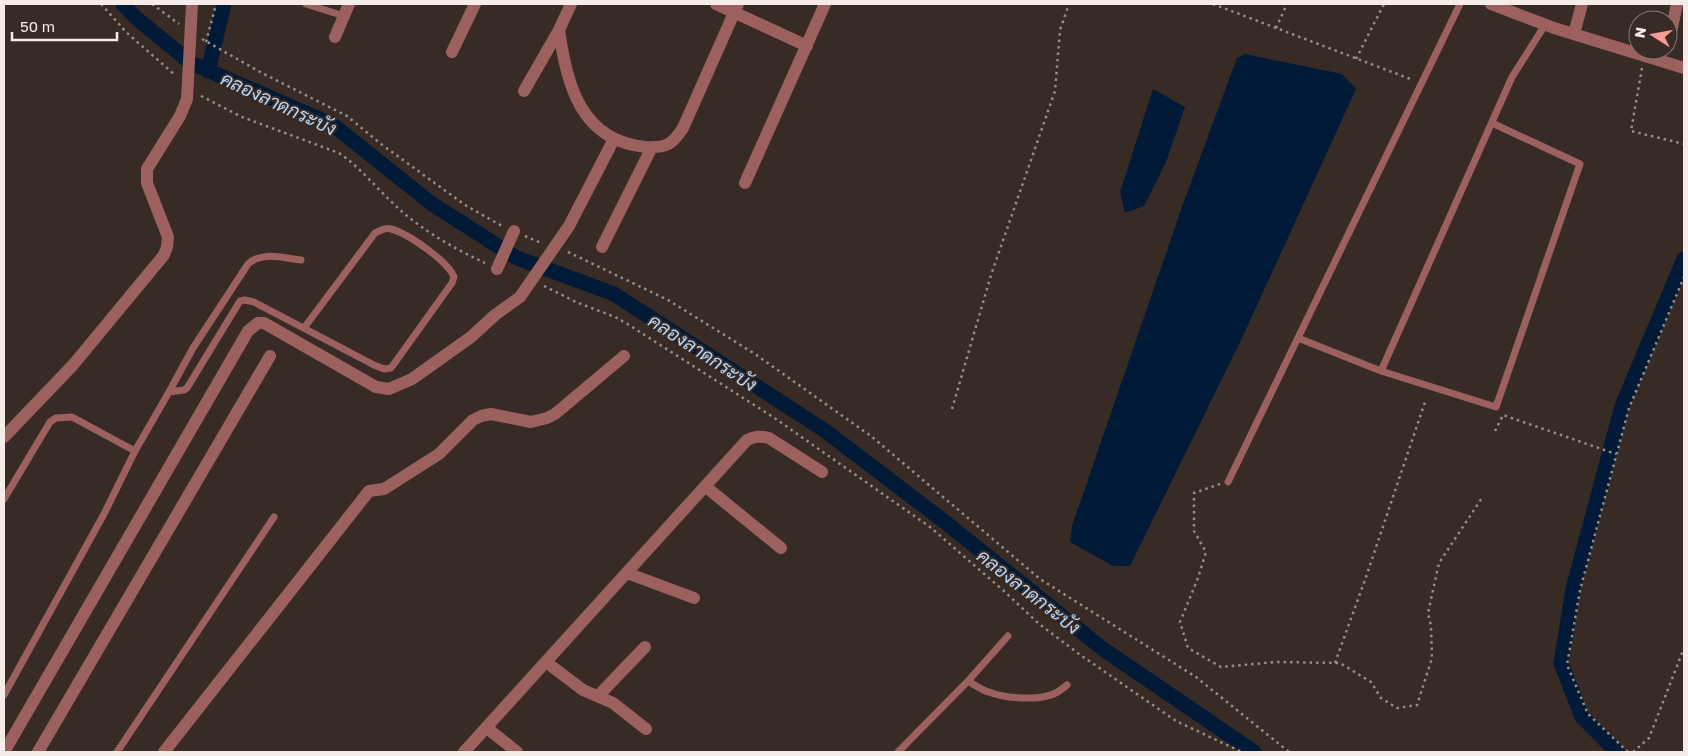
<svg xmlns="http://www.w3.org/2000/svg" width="1688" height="756" viewBox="0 0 1688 756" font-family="'Golos Text',Sarabun,sans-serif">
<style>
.water{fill:#001a37}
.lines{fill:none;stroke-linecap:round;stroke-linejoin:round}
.canal{stroke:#001a37;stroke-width:15}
.path{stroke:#978c87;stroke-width:2.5;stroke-dasharray:2.5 4;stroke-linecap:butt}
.service{stroke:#9c615f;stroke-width:7}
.minor{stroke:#9c615f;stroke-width:12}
.labels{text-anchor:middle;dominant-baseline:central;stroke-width:4;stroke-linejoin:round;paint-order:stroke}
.water-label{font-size:19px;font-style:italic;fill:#b6d5f6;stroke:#382b25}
</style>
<rect width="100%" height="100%" fill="#382b25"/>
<!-- water -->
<path class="water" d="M1245 54 1342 74 1356 89 1243 336 1130 566H1113L1070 542 1072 526 1183 204 1237 58Z
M1153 89 1185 107 1166 162 1144 206 1125 213 1120 192Z"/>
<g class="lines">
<!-- canal -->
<path class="canal" d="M123 4 135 17 191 63 333 125 432 204 517 258 614 294 824 430 945 522 1103 649 1254 752
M208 71 224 4
M1617 752 1582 717 1561 663 1573 589 1622 406 1684 259"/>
<!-- path -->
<path class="path" d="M101 4 127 33 175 75
M152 4 179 24
M1213 4 1413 80
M1276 28 1287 4
M202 39 262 73 347 116 381 144 465 205 502 226
M206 42 216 4
M1356 59 1384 4
M1642 68 1631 131 1684 144
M201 96 242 117 339 153C361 168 378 190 398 208 423 231 455 249 485 263
M525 236 541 243
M568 252 668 300 755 354 871 436 1040 579 1196 677 1289 752
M544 286 576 302 615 317 629 325 773 417 930 527 1004 591 1038 623 1079 654 1176 721 1242 752
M952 409 991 275 1055 91 1060 30 1069 4
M1495 431 1503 415 1616 454
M1220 484 1194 493V531L1206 552 1198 578 1180 622 1188 648 1221 667 1276 662 1340 663 1371 682 1381 698 1397 708 1417 705 1432 658 1431 626 1428 613 1439 563 1482 498
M1335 663 1366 577 1426 399
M1628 752 1588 714 1567 665 1580 590 1629 408 1684 277
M1633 752 1649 738 1684 648"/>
<!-- service -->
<path class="service" d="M306 4 344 16
M1492 123 1580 164 1496 407 1381 371 1512 77 1545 25
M1298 338 1381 371
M169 392 184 390 187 388 240 301 245 300 254 302 374 365 384 369 391 368 452 283 454 277C448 261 407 233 391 229 385 227 380 231 375 233L304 328
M1228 482 1460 4
M4 499 50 422 56 418 72 417 135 451
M968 681C975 685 981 690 989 692 1003 698 1032 700 1047 696 1055 695 1061 690 1067 685
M4 695 104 514 135 451 169 392 193 348 248 264C262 251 283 258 301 260
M117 752 274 517
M898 752 968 681 1008 636"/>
<!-- minor -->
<path class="minor" d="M716 4 807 46
M1491 4 1554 28 1684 68
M559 30C567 84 580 141 646 147 666 148 672 145 683 128L738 4
M1574 34 1582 4
M335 37 349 4
M1668 46 1677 4
M452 52 475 4
M524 91 559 30 571 4
M745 183 825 4
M602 247 652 147
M497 269 514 231
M4 437 73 365 164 255 167 247 168 237 147 183V169L180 116 187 99 192 4
M706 487 781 548
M627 573 694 598
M546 662 583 690 613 703 646 729
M598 696 645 647
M487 728 517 752
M4 752 248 331 258 323H264L376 387 389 389 412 379 471 337 495 315 520 297 569 226 614 139
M38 752 270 356
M164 752 369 491 384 489 439 454 473 420 481 416 491 414 531 422 547 418 555 414 624 356
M464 752 747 440C755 436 760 436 769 438L822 472"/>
</g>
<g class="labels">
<!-- water labels -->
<g class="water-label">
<text transform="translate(279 103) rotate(25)">คลองลาดกระบัง</text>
<text transform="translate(703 352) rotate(33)">คลองลาดกระบัง</text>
<text transform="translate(1029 591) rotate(38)">คลองลาดกระบัง</text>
</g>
</g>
<!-- border -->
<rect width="1688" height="756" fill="none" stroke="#f5ece8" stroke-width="10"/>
<!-- north arrow -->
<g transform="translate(1653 35) rotate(281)"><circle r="24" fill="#382b25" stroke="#847873"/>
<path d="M0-4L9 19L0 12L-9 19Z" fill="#f59c95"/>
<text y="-8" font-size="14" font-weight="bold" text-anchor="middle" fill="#f5ece8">N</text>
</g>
<!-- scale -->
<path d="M12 32v8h105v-8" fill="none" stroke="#f5ece8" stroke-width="2.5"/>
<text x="20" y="32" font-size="15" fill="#f5ece8" stroke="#382b25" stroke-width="4" paint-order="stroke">50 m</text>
</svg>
